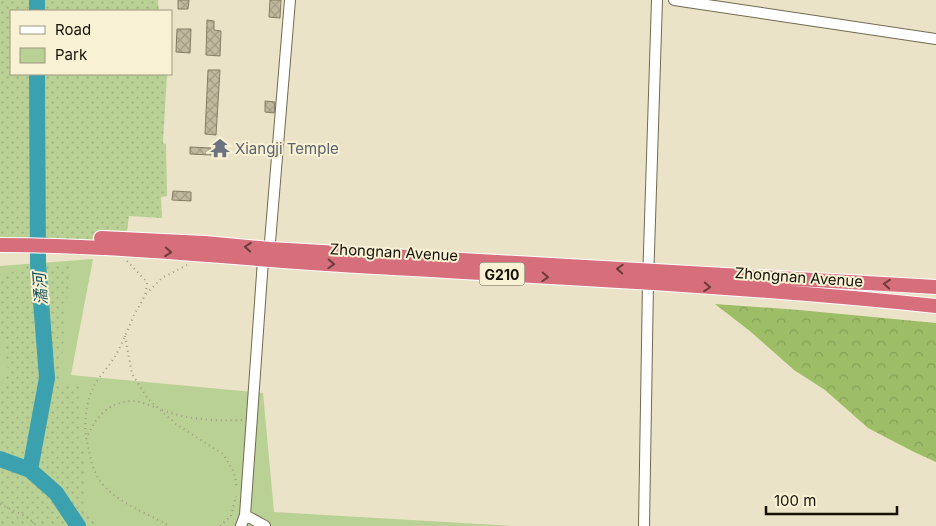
<svg xmlns="http://www.w3.org/2000/svg" width="936" height="526" viewBox="0 0 936 526" font-family="Inter,'Noto Sans SC',sans-serif">
<style>
.forest{fill:url(#forest-crowns)}
.park{fill:#bad195}
.garden{fill:url(#garden-dots)}
.lines{fill:none;stroke-linecap:round;stroke-linejoin:round}
.river{stroke:#3ba1af;stroke-width:16}
.building{fill:url(#building-cross-hatch);stroke:#847d63}
.minor-casing{stroke:#716a51;stroke-width:12}
.highway-casing{stroke:#fff;stroke-width:16}
.path{stroke:#a09a84;stroke-width:2;stroke-dasharray:1 4;stroke-linecap:butt}
.minor{stroke:#fff;stroke-width:10}
.highway{stroke:#d66e7c;stroke-width:14}
.oneway{stroke:#6b3b3c}
.labels{text-anchor:middle;dominant-baseline:central;stroke-width:4;stroke-linejoin:round;paint-order:stroke}
.shield{fill:#f8f1d4;stroke:#585444;stroke-width:1}
.shield-label{font-size:14px;font-weight:bold;fill:#141107}
.worship-label{font-size:15px;fill:#5b616d;stroke:#f8f1d4;text-anchor:start}
.street-label{font-size:15px;fill:#141107;stroke:#f8f1d4}
.water-label{font-size:16px;font-style:italic;fill:#114c54;stroke:#f8f1d4}
</style>
<defs>
<pattern id="forest-crowns" width="20" height="18" patternUnits="userSpaceOnUse" patternTransform="scale(1.25)"><rect width="20" height="18" fill="#9ebd67"/><path d="M2 6a3 3 0 1 1 6 0M12 15a3 3 0 1 1 6 0" fill="none" stroke="#87a158"/></pattern>
<pattern id="garden-dots" width="8" height="8" patternUnits="userSpaceOnUse" patternTransform="scale(1.25)"><rect width="8" height="8" fill="#bad195"/><path d="M2 2h.1M6 6h.1" fill="none" stroke="#9fb27f" stroke-width="1.8" stroke-linecap="round"/></pattern>
<pattern id="building-cross-hatch" width="8" height="8" patternUnits="userSpaceOnUse" patternTransform="scale(1.25)"><rect width="8" height="8" fill="#c0b99e"/><path d="M0 0l8 8M0 8l8-8" fill="none" stroke="#a49e87"/></pattern>
</defs>
<rect width="100%" height="100%" fill="#ebe3c7"/>
<!-- forest -->
<path class="forest" d="M715 304 799 310 936 323V462L914 452 868 428 825 390 794 370 751 332Z"/>
<!-- park -->
<path class="park" d="M93 259 71 375 263 393 274 512 513 526H0V266Z"/>
<!-- garden -->
<path class="garden" d="M0 0H158L159 11H11V74H167L163 143 166 144 167 196 161 197 162 218 129 216 127 231 102 230 101 247 0 245Z
M23 264 70 265 60 383 80 385 79 435 86 452 83 505 100 526H0V391L7 376 8 364 5 356 6 349 3 335 0 334V283C3 271 12 272 23 272Z"/>
<g class="lines">
<!-- river -->
<path class="river" d="M37 0V11
M0 459 30 470 56 493 78 526
M30 470 47 378 38 263 37 74"/>
</g>
<!-- building -->
<path class="building" d="M178 0H189L188 9H178Z
M270 0H281L280 18 269 17Z
M207 20 214 21V30L221 31 220 56 206 55Z
M177 29H191L190 53 176 52Z
M208 70H220L216 135 205 134Z
M265 101 275 102 274 113 265 112Z
M190 147 211 148V155L190 154Z
M173 191 191 192V201L172 200Z"/>
<g class="lines">
<defs>
<path id="minor" d="M674 0 936 39
M269 254 290 0
M245 515 265 526
M241 526 245 515 263 260
M644 526 648 283 657 0"/>
<path id="highway" d="M101 238 205 243 270 249 936 287
M0 245C119 245 238 259 358 266 550 277 744 286 936 306"/>
</defs>
<!-- minor casing -->
<use href="#minor" class="minor-casing"/>
<!-- highway casing -->
<use href="#highway" class="highway-casing"/>
<!-- path -->
<path class="path" d="M127 261 147 282C146 301 138 304 132 320 125 335 120 350 110 364 105 371 98 378 94 386 86 402 83 424 87 441 89 452 91 464 96 474 108 500 147 513 170 526
M146 294 162 278 187 265
M125 336 132 374 148 399 176 424 223 454 234 472 237 489
M162 410C189 420 214 421 243 420
M86 439C95 418 109 400 135 401 142 402 151 406 157 408
M0 504 27 517 37 526
M220 526 231 516 236 496"/>
<!-- minor -->
<use href="#minor" class="minor"/>
<!-- highway -->
<use href="#highway" class="highway"/>
</g>
<!-- one-way arrows -->
<defs><path id="oneway-chevron" d="M-2-3.5L2.5 0L-2 3.5" fill="none" stroke-width="1.6" stroke-linecap="round" stroke-linejoin="round" transform="scale(1.25)"/></defs>
<g class="oneway">
<use href="#oneway-chevron" transform="translate(248 247) rotate(-175)"/>
<use href="#oneway-chevron" transform="translate(168 252) rotate(4)"/>
<use href="#oneway-chevron" transform="translate(331 264) rotate(3)"/>
<use href="#oneway-chevron" transform="translate(620 269) rotate(-177)"/>
<use href="#oneway-chevron" transform="translate(545 277) rotate(3)"/>
<use href="#oneway-chevron" transform="translate(887 284) rotate(-176)"/>
<use href="#oneway-chevron" transform="translate(707 287) rotate(4)"/>
</g>
<!-- icons -->
<defs>
<symbol id="temple-bare" viewBox="-9 -9 18 18"><path d="M0-6L5-2H3V0L6.5 2.5H4V6H1.5V3h-3V6H-4V2.5H-6.5L-3 0V-2H-5Z" fill="#6b7280" stroke="#f8f1d4" stroke-width="2.5" paint-order="stroke"/></symbol>
</defs>
<g fill-rule="evenodd">
<use href="#temple-bare" x="206" y="134" width="28" height="28"/>
</g>
<g class="labels">
<!-- shield labels -->
<rect class="shield" x="479.5" y="262.5" width="45" height="23" rx="4"/>
<g class="shield-label">
<text x="502" y="274">G210</text>
</g>
<!-- worship labels -->
<g class="worship-label">
<text x="235" y="148">Xiangji Temple</text>
</g>
<!-- street labels -->
<g class="street-label">
<text transform="translate(394 252) rotate(3)">Zhongnan Avenue</text>
<text transform="translate(799 277) rotate(4)">Zhongnan Avenue</text>
</g>
<!-- water labels -->
<g class="water-label">
<text transform="translate(40 289) rotate(-95)">潏河</text>
</g>
</g>
<!-- legend -->
<rect x="10" y="10" width="162" height="65" fill="#f8f1d4" stroke="#9d9782"/>
<rect x="20" y="26" width="25" height="8" fill="#ffffff" stroke="#9d9782"/>
<text x="55" y="35" font-size="15" fill="#141107">Road</text>
<rect x="20" y="48" width="25" height="15" fill="#bad195" stroke="#9d9782"/>
<text x="55" y="60" font-size="15" fill="#141107">Park</text>
<!-- scale -->
<path d="M766 506v8h131v-8" fill="none" stroke="#141107" stroke-width="2.5"/>
<text x="774" y="506" font-size="15" fill="#141107" stroke="#f8f1d4" stroke-width="4" paint-order="stroke">100 m</text>
</svg>
